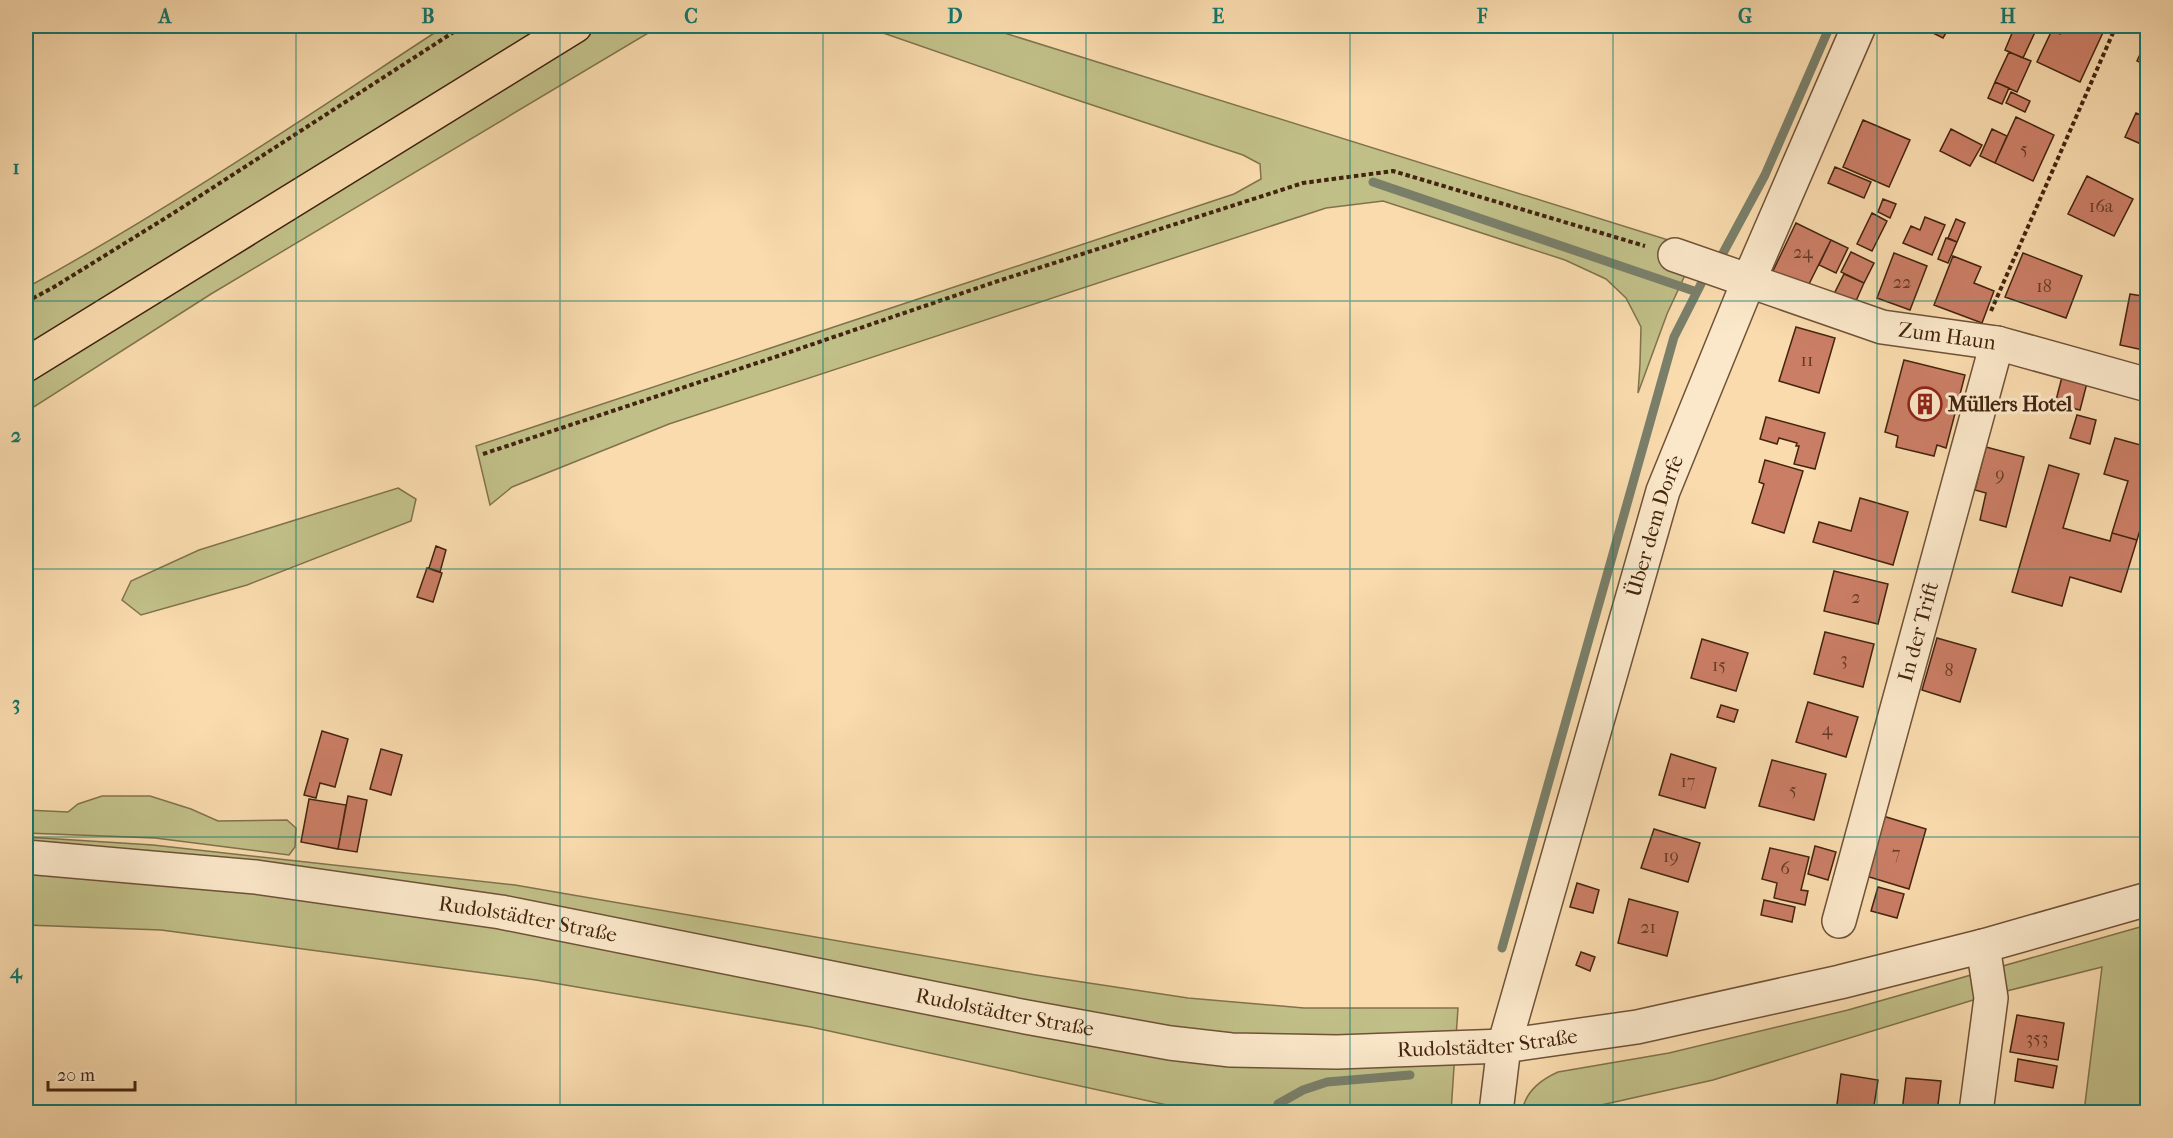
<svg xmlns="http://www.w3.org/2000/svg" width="2173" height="1138" viewBox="0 0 2173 1138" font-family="'IM FELL French Canon',serif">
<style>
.green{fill:#c1bf88;stroke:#82724c;stroke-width:1.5}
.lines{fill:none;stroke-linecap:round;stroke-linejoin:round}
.stream{stroke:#7a7f6a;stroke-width:9}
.building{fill:#cb7e66;stroke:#43240f;stroke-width:1.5}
.minor-casing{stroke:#705237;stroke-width:36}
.major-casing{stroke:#43240f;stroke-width:36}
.path{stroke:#43240f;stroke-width:4;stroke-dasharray:4.5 3;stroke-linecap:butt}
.minor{stroke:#fbe8ca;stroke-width:33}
.major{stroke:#f9dbae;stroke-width:33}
.grid{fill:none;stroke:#0f766e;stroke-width:1.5;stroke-opacity:0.55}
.labels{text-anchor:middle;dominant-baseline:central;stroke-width:6;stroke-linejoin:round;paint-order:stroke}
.number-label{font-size:18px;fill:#653a25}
.street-label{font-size:21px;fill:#43240f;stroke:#fbe8ca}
.poi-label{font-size:21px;font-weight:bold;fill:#43240f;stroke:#fbe8ca;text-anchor:start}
.neatline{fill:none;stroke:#0f766e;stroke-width:2}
.grid-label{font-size:20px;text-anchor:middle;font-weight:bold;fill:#0f766e}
</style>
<rect width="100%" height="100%" fill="#f9dbae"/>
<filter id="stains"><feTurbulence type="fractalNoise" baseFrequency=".00333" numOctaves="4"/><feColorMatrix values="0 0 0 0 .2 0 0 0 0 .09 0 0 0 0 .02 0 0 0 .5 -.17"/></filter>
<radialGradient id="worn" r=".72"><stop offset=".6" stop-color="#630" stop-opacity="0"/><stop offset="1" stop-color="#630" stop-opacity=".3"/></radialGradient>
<!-- green -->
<path class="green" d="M445 26H660L211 294 26 412V288C170 209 307 116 445 26Z
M863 26H982L1697 249 1667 314 1638 393 1640 364 1641 327 1626 298 1606 279 1565 260 1383 201 1326 208 669 424 512 487 490 505 476 446C729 364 981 277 1234 194L1261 179 1260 164 1243 155 1065 96Z
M398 488 416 499 411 521 247 585 141 615 122 600 131 581 199 550Z
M102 796H150L191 809 218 821 287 820 296 828 295 847 289 855 155 838 26 833V810L68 812 78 804Z
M26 837 153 845 515 885 1036 975 1188 998 1304 1008H1458L1451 1112H1199L811 1027 536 980 161 930 26 925Z
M2147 925V1112H2084L2102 967 1983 997 1713 1080 1570 1112H1522C1525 1092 1540 1080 1558 1072L1669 1053 1848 1010Z"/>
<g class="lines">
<!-- stream -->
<path class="stream" d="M1373 182 1697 292
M1722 255 1765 175 1830 26
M1502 948 1674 337 1701 284
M1278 1104 1303 1090 1327 1082 1410 1075"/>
</g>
<!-- building -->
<path class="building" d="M1919 26H1950L1943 38Z
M2015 26H2027L2036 30 2023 58 2005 50Z
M2064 26H2106L2080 82 2037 62 2052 30 2060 34Z
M2148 37V66L2137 61Z
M2009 52 2031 61 2017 92 1995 82Z
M1995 82 2009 88 2002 104 1988 98Z
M2011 92 2030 101 2025 112 2006 103Z
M2136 113 2148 118V147L2125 137Z
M2016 117 2054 135 2033 181 1995 163Z
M1863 120 1910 140 1889 187 1843 167Z
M1951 129 1982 145 1970 166 1940 151Z
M1992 129 2007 136 1995 163 1980 156Z
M1835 167 1871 182 1864 198 1828 183Z
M2087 176 2133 199 2114 236 2068 214Z
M1883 199 1896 204 1890 218 1878 212Z
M1872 213 1887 221 1872 251 1857 244Z
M1925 217 1945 225 1932 255 1903 243 1911 226 1920 230Z
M1956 219 1965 223 1957 242 1948 238Z
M1796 223 1831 240 1806 290 1772 273Z
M1946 238 1957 242 1948 263 1938 259Z
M1831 240 1848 248 1836 273 1819 265Z
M1851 252 1874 263 1864 283 1841 272Z
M1894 253 1927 266 1910 310 1877 298Z
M2023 253 2082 276 2066 318 2005 297Z
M1953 256 1981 267 1974 283 1994 291 1982 323 1934 305Z
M1844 274 1864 283 1852 310 1831 300Z
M2130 294 2148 297V351L2120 345Z
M1796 327 1835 338 1819 393 1779 381Z
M1904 360 1965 375 1946 448 1937 445 1934 456 1896 447 1898 436 1885 432Z
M2062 377 2087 383 2080 410 2055 404Z
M2077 415 2096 420 2090 444 2070 438Z
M1766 417 1825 433 1815 469 1794 464 1799 446H1796L1797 443 1779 438 1777 444 1760 439Z
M2115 438 2148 447V503L2137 540 2112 533 2128 481 2104 474Z
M1986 447 2024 457 2006 527 1980 520 1986 493 1975 490Z
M1765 460 1803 471 1784 533 1752 523 1764 484 1759 482Z
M2049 465 2079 474 2063 528 2110 541 2112 533 2137 540 2121 592 2070 577 2062 606 2012 592Z
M1860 498 1908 512 1893 565 1813 542 1819 522 1851 531Z
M436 546 446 550 440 572 429 568Z
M427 568 442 573 433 602 417 597Z
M1834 571 1888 584 1878 624 1824 611Z
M1825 632 1874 644 1863 687 1814 674Z
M1937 638 1976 649 1960 702 1922 690Z
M1702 639 1748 653 1736 691 1691 678Z
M1808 702 1858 717 1846 757 1796 742Z
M1721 705 1738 710 1734 722 1717 717Z
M322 731 348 739 335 787 320 783 316 798 304 795Z
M381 749 402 755 391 795 370 789Z
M1671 754 1716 768 1705 808 1659 795Z
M1772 760 1826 774 1814 820 1759 806Z
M348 796 367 800 357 852 338 849Z
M309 799 346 805 338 849 301 842Z
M1883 816 1926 829 1909 889 1866 876Z
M1654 829 1700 843 1688 882 1641 868Z
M1815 846 1836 852 1828 880 1808 874Z
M1770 848 1809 857 1801 890 1808 891 1805 905 1774 898 1777 883 1762 879Z
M1577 883 1599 890 1593 913 1570 907Z
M1878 887 1904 894 1897 918 1871 911Z
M1629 899 1678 912 1667 956 1618 943Z
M1764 900 1795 907 1792 922 1761 915Z
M1581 952 1595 957 1590 971 1576 965Z
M2017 1015 2064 1023 2058 1060 2010 1052Z
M2018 1059 2057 1066 2053 1088 2015 1081Z
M1841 1074 1878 1080 1873 1112H1836Z
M1906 1078 1941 1081 1937 1112H1902Z"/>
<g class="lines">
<defs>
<g id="minor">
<path id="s1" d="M1675 255 1882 327 1997 343 2148 385"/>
<path id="s2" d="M26 857 256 877 501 912 1026 1017 1170 1043 1231 1050 1337 1052 1504 1046 1637 1027 1840 982 1983 946 2148 899"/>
<path id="s3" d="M1839 921 1997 343"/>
<path id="s4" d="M1496 1112 1504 1046 1663 491 1749 280 1859 26"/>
<path d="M1976 1112 1991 998 1983 946"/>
</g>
<path id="major" d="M26 365 575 26"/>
</defs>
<!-- minor casing -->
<use href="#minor" class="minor-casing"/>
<!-- major casing -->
<use href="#major" class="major-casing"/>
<!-- path -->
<path class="path" d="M26 302 54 287 172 214 463 26
M1991 311 2116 26
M483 454 778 356 995 282 1303 183 1393 171 1645 246"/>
<!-- minor -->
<use href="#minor" class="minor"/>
<!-- major -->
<use href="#major" class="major"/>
</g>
<!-- grid -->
<path class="grid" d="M296 26V1112M560 26V1112M823 26V1112M1086 26V1112M1350 26V1112M1613 26V1112M1877 26V1112M26 301H2148M26 569H2148M26 837H2148"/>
<!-- icons -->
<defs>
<symbol id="building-ring" viewBox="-11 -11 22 22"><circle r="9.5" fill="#fbe8ca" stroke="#8f2418" stroke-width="1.5"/><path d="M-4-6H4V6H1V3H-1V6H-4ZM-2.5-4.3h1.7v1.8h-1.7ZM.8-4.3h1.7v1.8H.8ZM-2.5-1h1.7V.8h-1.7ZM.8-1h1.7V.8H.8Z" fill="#8f2418"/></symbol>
</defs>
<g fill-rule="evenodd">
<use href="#building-ring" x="1906" y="385" width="38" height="38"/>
</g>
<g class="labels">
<!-- number labels -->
<g class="number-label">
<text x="2024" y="149">5</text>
<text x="2101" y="206">16a</text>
<text x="1803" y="252">24</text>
<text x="1902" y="282">22</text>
<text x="2044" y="286">18</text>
<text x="1807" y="360">11</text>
<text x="2000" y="474">9</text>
<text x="1856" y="597">2</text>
<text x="1844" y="659">3</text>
<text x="1719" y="665">15</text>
<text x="1949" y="670">8</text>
<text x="1827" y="729">4</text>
<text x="1688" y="781">17</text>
<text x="1793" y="790">5</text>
<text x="1896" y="853">7</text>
<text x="1671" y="856">19</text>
<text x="1785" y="868">6</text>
<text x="1648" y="927">21</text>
<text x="2037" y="1038">353</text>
</g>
<!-- street labels -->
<g class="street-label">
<text stroke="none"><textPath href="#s1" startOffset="285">Zum Haun</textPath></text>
<text stroke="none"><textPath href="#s4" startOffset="608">Über dem Dorfe</textPath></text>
<text stroke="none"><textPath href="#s3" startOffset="300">In der Trift</textPath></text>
<text stroke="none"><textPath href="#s2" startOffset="506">Rudolstädter Straße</textPath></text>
<text stroke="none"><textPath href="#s2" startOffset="992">Rudolstädter Straße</textPath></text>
<text stroke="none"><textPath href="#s2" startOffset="1478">Rudolstädter Straße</textPath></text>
</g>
<!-- poi labels -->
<g class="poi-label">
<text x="1948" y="404">Müllers Hotel</text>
</g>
</g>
<!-- margin -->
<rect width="2173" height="1138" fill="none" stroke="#f9dbae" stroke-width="66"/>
<!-- scale -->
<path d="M48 1081v9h87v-9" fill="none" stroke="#43240f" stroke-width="3"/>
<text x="57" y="1081" font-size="18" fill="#43240f" stroke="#fbe8ca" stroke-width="4.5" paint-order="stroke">20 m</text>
<rect x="33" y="33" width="2107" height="1072" class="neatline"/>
<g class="grid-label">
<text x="165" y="23">A</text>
<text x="428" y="23">B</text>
<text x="691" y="23">C</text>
<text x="955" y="23">D</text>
<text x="1218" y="23">E</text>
<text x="1482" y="23">F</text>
<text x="1745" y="23">G</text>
<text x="2008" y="23">H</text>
<text x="16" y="174">1</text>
<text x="16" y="442">2</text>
<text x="16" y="710">3</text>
<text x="16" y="978">4</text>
</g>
<rect width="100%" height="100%" filter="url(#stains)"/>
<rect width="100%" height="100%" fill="url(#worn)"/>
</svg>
